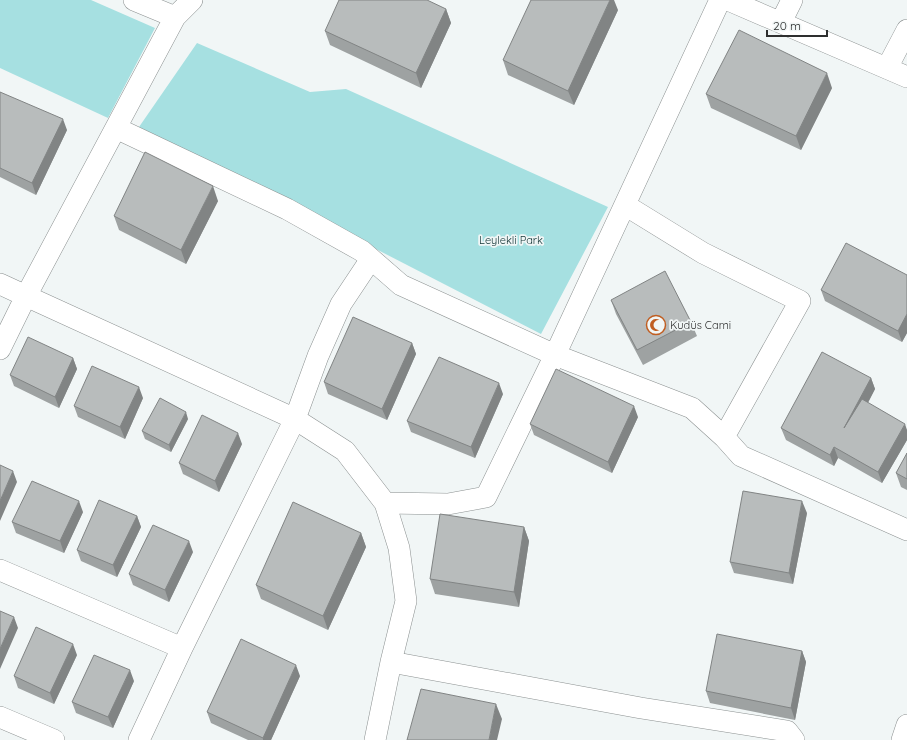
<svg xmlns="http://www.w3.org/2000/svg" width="907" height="740" viewBox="0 0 907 740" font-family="Quicksand,sans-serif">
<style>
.green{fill:#a6e0e1}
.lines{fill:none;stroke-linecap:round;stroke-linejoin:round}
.minor-casing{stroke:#8c9191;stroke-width:22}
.minor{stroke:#fff;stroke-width:21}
.wall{fill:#9ea2a2}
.shaded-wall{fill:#818484}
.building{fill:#b8bcbc;stroke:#818484}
.labels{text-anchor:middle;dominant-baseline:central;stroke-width:3.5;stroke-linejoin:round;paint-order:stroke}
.park-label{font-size:11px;fill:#103334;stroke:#f1f6f6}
.poi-label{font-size:11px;fill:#2e2f2f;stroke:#f1f6f6;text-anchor:start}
</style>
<rect width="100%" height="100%" fill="#f1f6f6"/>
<!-- green -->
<path class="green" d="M0 0H91L155 28 108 118 0 68Z
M197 43 310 92 346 89 608 207 541 334 139 127Z"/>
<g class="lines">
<defs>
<path id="minor" d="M134 0 175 17
M728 0 907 77
M781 22 792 0
M887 68 907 30
M116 128 287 209 362 251 401 285 555 355 692 408 724 437 741 456 907 530
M625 205 703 253 800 301 724 437
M0 284 26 296 175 17 192 0
M0 349 26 296 295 419 345 451 385 503 448 504 486 497 555 355 720 0
M0 570 182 648
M391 662 641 708 787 731 794 740
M0 717 54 740
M139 740 182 648 295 419 318 356 341 304 371 259
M375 740 391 662 406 601 399 548 385 503
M902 740 907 725"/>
</defs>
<!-- minor casing -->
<use href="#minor" class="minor-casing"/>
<!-- minor -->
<use href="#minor" class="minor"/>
</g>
<!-- wall -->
<path class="wall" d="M446 9 451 23 421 88 330 45 325 31Z
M618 10 574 105 508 75 503 60Z
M832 88 801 150 711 108 706 94Z
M0 92 67 130 36 195 0 177Z
M218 201 186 264 119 230 114 216Z
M907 275V333L902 342 825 301 821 290Z
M611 300 691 322 697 336 643 365 616 314Z
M412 343 416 354 387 420 328 394 324 382Z
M73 358 77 369 59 408 14 386 10 375Z
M871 378 875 389 868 403 907 430V440L882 483 838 458 834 466 786 440 781 428Z
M503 394 475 458 411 432 407 421Z
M143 398 125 439 78 417 74 406Z
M638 417 612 473 534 435 530 424Z
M188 419 171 452 145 439 142 431Z
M242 444 219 492 183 474 179 463Z
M907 453V490L901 487 896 473Z
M83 512 64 553 16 533 12 522Z
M807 513 793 584 734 573 730 562Z
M137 516 141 527 117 577 81 561 77 550Z
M524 527 529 541 519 607 435 594 430 579Z
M361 533 366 547 328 630 261 599 256 585Z
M193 552 169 602 133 585 129 574Z
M802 651 806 662 795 720 710 703 706 691Z
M77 655 54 704 18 688 14 676Z
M300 676 271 740H248L211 723 207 712Z
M134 681 113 728 76 713 72 702Z"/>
<!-- shaded-wall -->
<path class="shaded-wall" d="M610 0H614L618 10 574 105 568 91Z
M446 9 451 23 421 88 416 73Z
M827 73 832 88 801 150 796 136Z
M63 119 67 130 36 195 32 183Z
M213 186 218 201 186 264 181 250Z
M907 314V333L902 342 898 331Z
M412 343 416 354 387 420 382 409Z
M73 358 77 369 59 408 55 397Z
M871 378 875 389 848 440 844 428Z
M499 383 503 394 475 458 471 447Z
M139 387 143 398 125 439 120 427Z
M634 406 638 417 612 473 608 462Z
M186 412 188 419 171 452 169 445Z
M905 424 907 430V440L882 483 878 472Z
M238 433 242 444 219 492 215 481Z
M834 447 838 458 834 466 830 455Z
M13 471 17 482 0 521V501Z
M79 501 83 512 64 553 60 541Z
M802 501 807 513 793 584 789 573Z
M137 516 141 527 117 577 113 565Z
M524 527 529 541 519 607 514 592Z
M361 533 366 547 328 630 323 616Z
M189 541 193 552 169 602 165 590Z
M14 617 18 628 0 669V649Z
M73 644 77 655 54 704 50 693Z
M802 651 806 662 795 720 791 708Z
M296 665 300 676 271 740H263V738Z
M130 670 134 681 113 728 108 717Z
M496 704 502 719 497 740H489Z"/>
<!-- building -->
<path class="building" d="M339 0H427L446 9 416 73 325 31Z
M531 0H610L568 91 503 60Z
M739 30 827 73 796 136 706 94Z
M0 92 63 119 32 183 0 168Z
M145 152 213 186 181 250 114 216Z
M846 243 907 275V314L898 331 821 290Z
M665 271 691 322 637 350 611 300Z
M353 317 412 343 382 409 324 382Z
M28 337 73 358 55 397 10 375Z
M822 352 871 378 844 428 862 399 905 424 878 472 834 447 830 455 781 428Z
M439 357 499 383 471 447 407 421Z
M92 366 139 387 120 427 74 406Z
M556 369 634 406 608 462 530 424Z
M160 398 186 412 169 445 142 431Z
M202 415 238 433 215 481 179 463Z
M907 453V479L896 473Z
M0 465 13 471 0 501Z
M32 481 79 501 60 541 12 522Z
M743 491 802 501 789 573 730 562Z
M99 500 137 516 113 565 77 550Z
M293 502 361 533 323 616 256 585Z
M440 514 524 527 514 592 430 579Z
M153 525 189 541 165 590 129 574Z
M0 611 14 617 0 649Z
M36 627 73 644 50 693 14 676Z
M717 634 802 651 791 708 706 691Z
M241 639 296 665 263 738 207 712Z
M94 655 130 670 108 717 72 702Z
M421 689 496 704 489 740H407Z"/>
<!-- icons -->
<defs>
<symbol id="mosque-ring" viewBox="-11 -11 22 22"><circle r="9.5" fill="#f1f6f6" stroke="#c05e22" stroke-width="1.5"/><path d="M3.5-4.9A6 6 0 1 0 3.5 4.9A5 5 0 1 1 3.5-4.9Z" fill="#c05e22"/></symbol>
</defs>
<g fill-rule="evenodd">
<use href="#mosque-ring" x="645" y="314" width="22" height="22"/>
</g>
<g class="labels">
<!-- park labels -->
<g class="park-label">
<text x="511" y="240">Leylekli Park</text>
</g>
<!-- poi labels -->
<g class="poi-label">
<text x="670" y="325">Kudüs Cami</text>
</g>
</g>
<!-- scale -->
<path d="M767 30v6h60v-6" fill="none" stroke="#2e2f2f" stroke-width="2"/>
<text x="773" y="30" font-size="12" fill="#2e2f2f" stroke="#f1f6f6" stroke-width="3" paint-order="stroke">20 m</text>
</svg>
